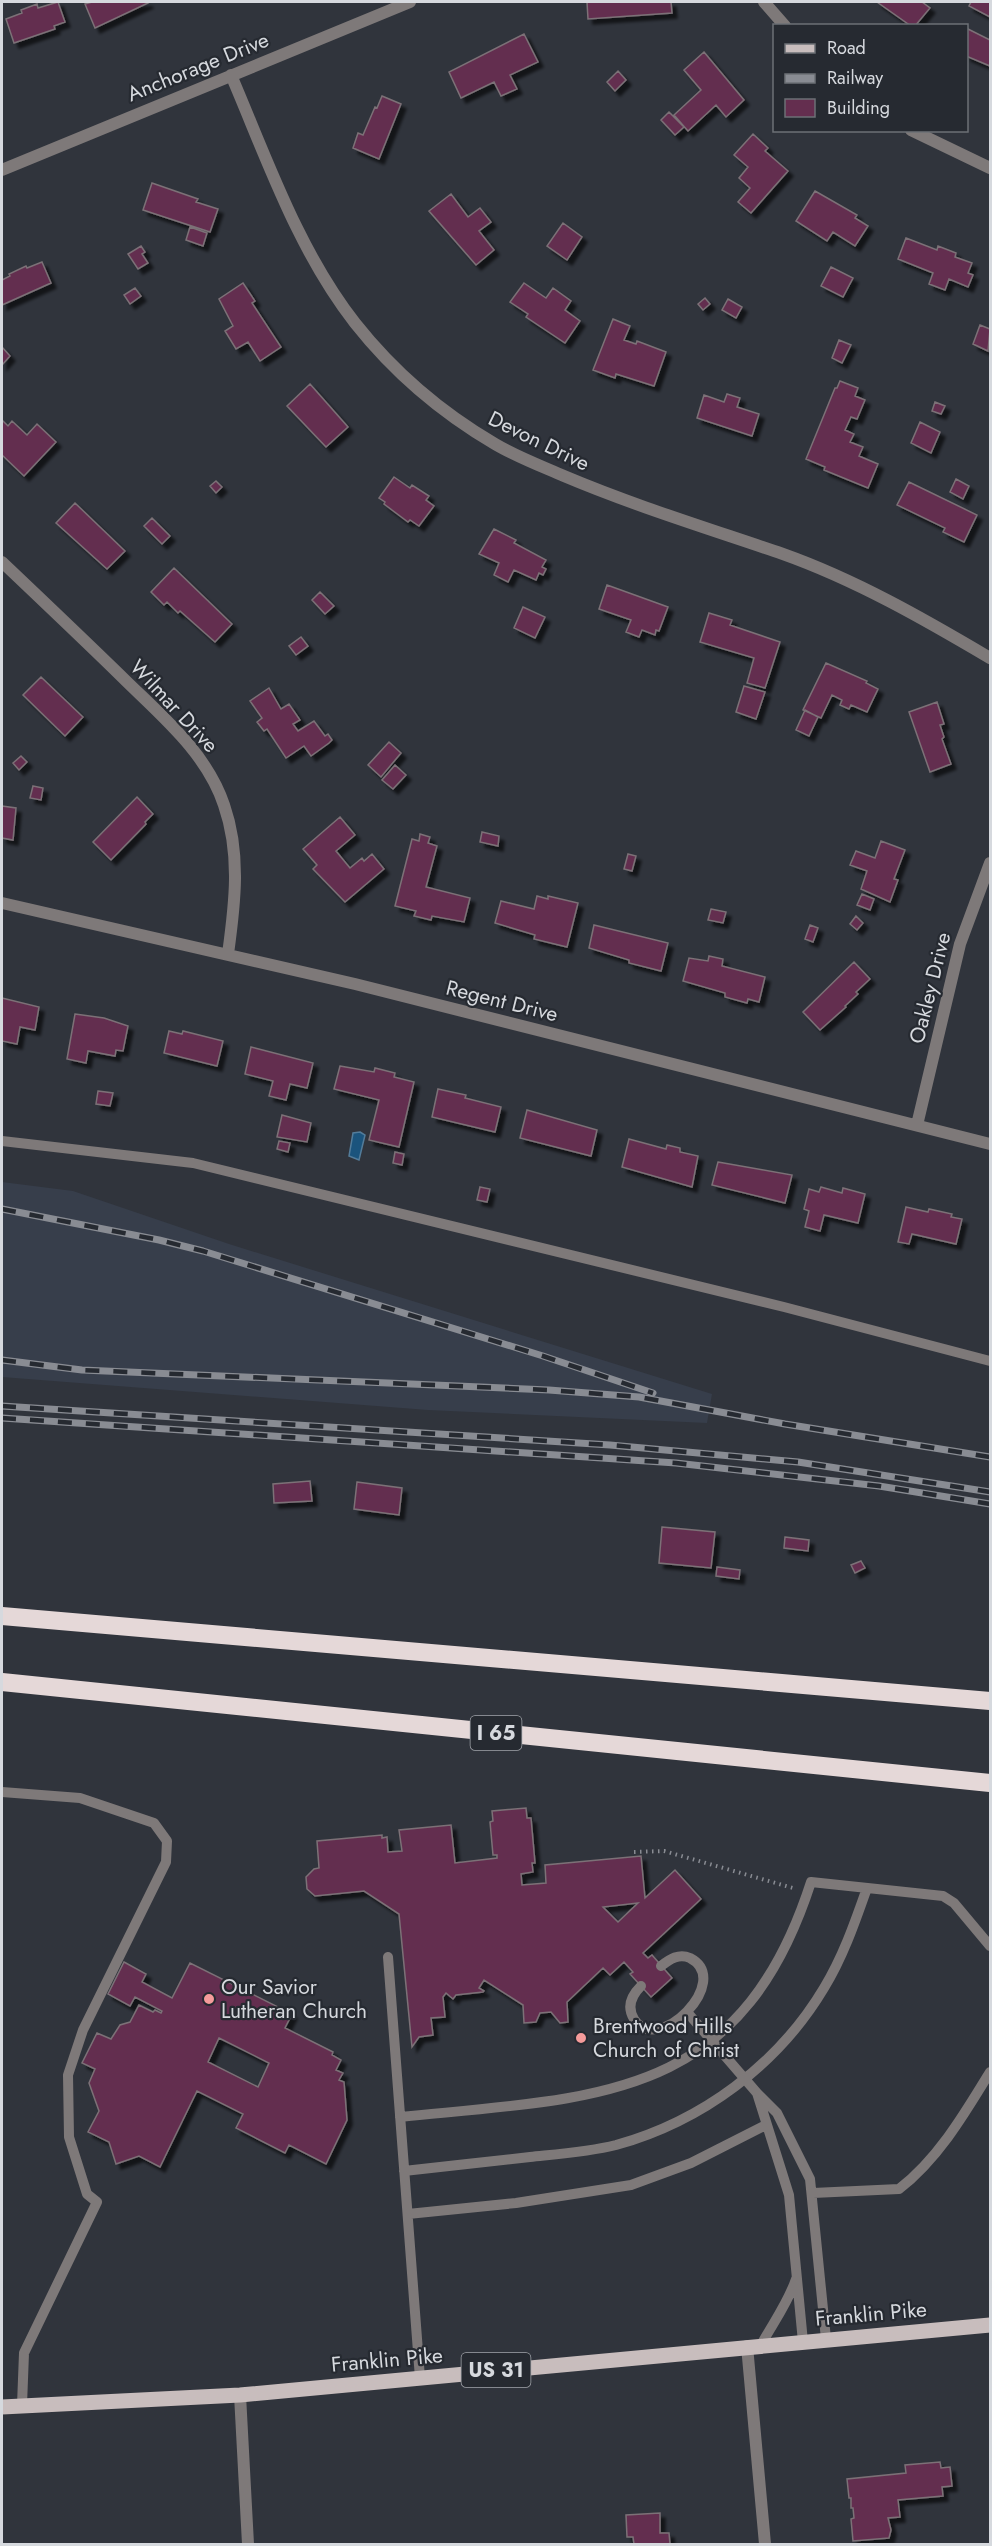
<svg xmlns="http://www.w3.org/2000/svg" width="992" height="2546" viewBox="0 0 992 2546" font-family="Jost,sans-serif">
<style>
.built{fill:#373e4b}
.water{fill:#1b547d;stroke:#537c9a;stroke-width:1.5}
.building{fill:#642e4f;stroke:#7c7177;stroke-width:1.5;fill-rule:evenodd;filter:url(#shadow)}
.lines{fill:none;stroke-linecap:round;stroke-linejoin:round}
.path{stroke:#898c93;stroke-width:4;stroke-dasharray:1.5 4.5;stroke-linecap:butt}
.service{stroke:#7e7979;stroke-width:10}
.minor{stroke:#7e7979;stroke-width:12}
.primary{stroke:#c8bdbd;stroke-width:15}
.motorway{stroke:#e5d8d8;stroke-width:18}
.rail-casing{stroke:#898c93;stroke-width:7}
.rail{stroke:#262a31;stroke-width:4.5;stroke-dasharray:14;stroke-linecap:butt}
.poi-dot{fill:#f59b9b;stroke:#262a31;stroke-width:2}
.labels{text-anchor:middle;dominant-baseline:central;stroke-width:4.5;stroke-linejoin:round;paint-order:stroke}
.shield{fill:#262a31;stroke:#a1a4aa;stroke-width:1.5}
.shield-label{font-size:20px;font-weight:bold;fill:#d6d9de}
.street-label{font-size:21px;fill:#d6d9de;stroke:#262a31}
.poi-label{font-size:21px;fill:#d6d9de;stroke:#262a31;text-anchor:start}
</style>
<defs>
<filter id="shadow"><feDropShadow dx="5" dy="5" stdDeviation="1.5" flood-color="#0009"/></filter>
</defs>
<rect width="100%" height="100%" fill="#30343c"/>
<!-- built -->
<path class="built" d="M2 1182 73 1191 229 1244 712 1394 707 1423 428 1410 2 1377Z"/>
<!-- water -->
<path class="water" d="M360 1132 365 1135 359 1160 349 1156 353 1133Z"/>
<!-- building -->
<path class="building" d="M58 2 65 22 54 26 55 29 14 43 6 19 22 13 21 10 37 4 38 8Z
M92 2H147L148 3 95 28 85 4Z
M587 2H671L672 13 588 19Z
M877 2H922L930 8 915 26H911Z
M971 2H990V17L969 6Z
M966 28 990 40V66L966 56Z
M524 34 538 62 510 75 517 89 501 96 494 82 461 98 449 72Z
M704 52 744 100 726 117 716 105 688 131 674 115 701 90 684 70Z
M618 71 626 80 615 91 607 82Z
M382 96 401 104 379 159 353 148 358 133 363 135 375 107 377 108Z
M669 112 684 127 675 135 661 120Z
M753 134 768 148 765 151 788 171 751 213 738 202 750 188 739 178 748 167 734 155Z
M152 183 198 199 196 202 218 209 210 232 143 210Z
M815 191 857 215 855 218 868 226 855 246 833 232 827 241 796 221Z
M451 194 468 217 480 208 491 222 479 231 494 250 476 265 429 211Z
M563 223 582 237 567 260 547 246Z
M190 227 207 233 203 246 186 240Z
M906 238 937 250 938 246 956 253 955 257 972 263 968 273 973 275 968 287 949 279 945 290 929 284 933 273 898 259Z
M141 246 145 252 142 254 148 263 138 269 128 254Z
M42 262 51 283 2 305V280L10 276 9 274 26 266 27 268Z
M831 267 853 278 843 297 821 286Z
M243 283 255 301 252 303 281 347 260 361 248 342 236 349 225 331 233 326 219 299Z
M524 283 546 298 553 288 571 301 565 310 580 321 565 343 526 317 528 314 510 302Z
M135 288 141 296 130 304 124 295Z
M705 298 710 304 703 310 698 304Z
M728 299 742 307 736 318 722 310Z
M613 319 630 326 624 340 636 344 637 341 666 352 654 386 616 374 615 378 593 370Z
M980 325 990 329 988 351 973 344Z
M839 340 851 345 842 363 832 358Z
M2 347 10 356 2 365Z
M840 381 858 388 855 396 865 400 857 419 851 417 845 430 854 434 850 442 863 447 859 456 878 464 868 488 824 470 825 467 806 459 835 388H837Z
M310 384 348 427 326 447 287 406Z
M727 394 740 398 737 407 759 414 752 436 697 418 704 395 724 402Z
M935 402 945 406 941 414 932 411Z
M2 420 8 426 12 421 27 435 37 424 56 442 24 476 2 455Z
M920 422 940 432 931 453 911 443Z
M394 477 410 488 412 485 429 496 426 500 434 506 419 526 410 520 408 522 384 504 385 502 379 498Z
M956 479 969 486 963 499 950 492Z
M216 481 222 487 216 493 210 486Z
M909 482 977 515 964 542 943 532 945 528 897 505Z
M75 503 125 551 107 569 56 523Z
M152 518 170 536 162 544 144 526Z
M494 529 516 540 514 543 546 560 542 567 546 569 543 575 539 573 536 580 514 570 508 582 494 575 499 563 479 554Z
M174 568 232 624 215 642 180 611 178 613 167 602 164 605 151 592Z
M607 585 668 607 659 631 656 630 655 635 642 630 639 637 626 632 631 620 599 609Z
M320 592 334 606 325 614 312 600Z
M523 607 545 617 535 638 514 628Z
M709 613 732 620 730 625 780 642 765 688 747 683 754 658 700 642Z
M301 637 308 646 296 655 289 646Z
M826 663 867 681 866 683 878 689 867 712 851 705 849 709 840 705 842 700 832 695 821 718 803 710Z
M41 677 83 717 65 736 23 695Z
M744 686 765 692 756 719 736 712Z
M269 688 281 709 289 704 300 720 293 724 298 731 314 721 325 736 328 734 332 740 329 743 311 756 304 746 286 758 267 729 264 731 257 722 262 718 250 701Z
M937 702 944 724 940 725 944 737 942 739 951 764 930 772 909 712Z
M805 710 818 717 809 736 796 730Z
M389 742 401 753 381 777 368 765Z
M21 756 27 762 19 770 13 763Z
M395 765 406 775 393 789 382 780Z
M33 786 43 788 41 800 30 798Z
M137 797 153 814 145 822 146 824 111 860 93 842Z
M2 806 16 808 13 840 2 838Z
M340 817 355 835 336 851 350 868 362 858 364 861 372 854 384 869 345 902 313 869 317 865 303 849Z
M482 832 499 836 498 846 480 842Z
M420 834 430 837 428 843 437 846 426 887 470 898 464 922 432 916 431 920 414 916 416 911 395 906 412 839 419 841Z
M881 841 905 850 894 879 898 880 890 902 861 889 867 871 850 865 856 851 875 858Z
M628 854 636 856 632 871 624 869Z
M862 894 874 899 870 910 857 905Z
M537 896 548 899V896L578 903 567 947 534 939 535 935 495 923 501 901 534 909Z
M711 909 726 912 723 923 708 920Z
M856 916 863 923 857 930 850 924Z
M594 925 668 943 661 971 629 963V960L589 948Z
M810 925 818 928 813 942 805 939Z
M709 956 723 959 722 966 765 977 759 1002 748 999 747 1003 725 997V993L683 981 689 958 708 961Z
M854 962 870 979 856 992 858 994 845 1006 846 1007 820 1030 803 1012Z
M2 998 39 1007 35 1030 20 1027 17 1044 2 1041Z
M75 1014 104 1018 128 1026 123 1051 116 1050 115 1056 88 1051 86 1063 67 1059Z
M169 1031 182 1034 183 1031 223 1041 217 1066 164 1053Z
M251 1047 313 1063 307 1088 290 1084 286 1100 269 1096 273 1081 245 1074Z
M340 1066 374 1072 375 1068 395 1073 394 1077 414 1082 399 1147 369 1140 379 1100 334 1089Z
M438 1089 466 1095 465 1098 501 1107 495 1132 432 1117Z
M98 1091 113 1093 110 1106 96 1104Z
M527 1110 597 1130 591 1156 520 1138Z
M282 1115 311 1123 307 1142 277 1137Z
M629 1139 666 1149 667 1145 680 1148V1152L698 1156 692 1187 622 1167Z
M279 1141 290 1143 288 1152 277 1149Z
M395 1152 404 1154 402 1165 393 1163Z
M718 1162 792 1175 785 1203 712 1185Z
M480 1187 490 1189 487 1202 477 1200Z
M821 1187 842 1193 843 1188 865 1194 858 1223 824 1215 820 1231 805 1227 809 1211 804 1209 809 1189 819 1192Z
M906 1207 928 1212 929 1209 952 1214 951 1217 962 1219 956 1244 912 1234 909 1244 898 1242Z
M310 1481 312 1501 274 1503 273 1484Z
M357 1482 402 1488 399 1515 354 1509Z
M662 1527 715 1532 711 1568 659 1563Z
M785 1537 809 1540 808 1551 784 1548Z
M861 1561 865 1568 855 1573 851 1565Z
M717 1567 740 1570 739 1579 716 1576Z
M526 1808 527 1818H531L535 1863H532L533 1872 521 1874 522 1885 546 1883 545 1865 641 1856 645 1898 675 1870 701 1899 643 1953 648 1958 652 1955 672 1978 651 1997 630 1974 633 1972 624 1962 610 1975 603 1968 567 2002 568 2022 560 2023 551 2012 540 2013 536 2022 524 2023 523 2005 484 1980 479 1988 484 1991 483 1992 456 1995 453 1999 446 1993 443 1997 445 2017 431 2018 433 2035 419 2037 412 2047 399 1914 364 1891 315 1896 307 1889 306 1877 314 1869 319 1868 317 1841 382 1835V1838L387 1837 388 1852 402 1851 399 1830 451 1825 455 1863 497 1858V1855H493L490 1822 493 1821 492 1811ZM638 1903 618 1922 603 1907Z
M124 1962 146 1974 142 1982 172 1998 190 1963 292 2014 285 2028 333 2052 332 2055 341 2060 336 2070 343 2073 339 2080 344 2082 347 2120 326 2164 289 2145 285 2153 236 2128 243 2114 197 2091 160 2167 139 2156 116 2164 109 2142 88 2132 99 2111 89 2083 95 2069 82 2063 97 2033 111 2039 120 2025 130 2022 139 2005 153 2012 155 2010 161 2013 162 2011 135 1997 130 2006 108 1994ZM219 2038 269 2063 258 2087 208 2062Z
M940 2462 941 2468 950 2467 952 2486 942 2487 943 2496 898 2500 900 2517 888 2518 891 2530 889 2538 853 2541 851 2519 854 2518 853 2508H851V2498H849L847 2479 906 2473 905 2465Z
M660 2513V2533H669L670 2544H621H634L633 2537H627L626 2515Z"/>
<g class="lines">
<!-- path -->
<path class="path" d="M634 1852 664 1851 793 1888"/>
<!-- service -->
<path class="service" d="M2 1141 193 1163 784 1307 990 1361
M2 1792 80 1798 154 1823 167 1841 166 1862 83 2030 68 2075 69 2137 87 2194 97 2202 24 2353 22 2405
M388 1957 420 2378
M641 1986C632 1995 626 2006 634 2019 657 2057 734 1981 690 1958 679 1953 670 1959 661 1966
M687 2012 757 2093
M400 2117C598 2097 740 2102 811 1882L943 1896 954 1903 990 1946
M404 2171C446 2166 488 2162 530 2157 559 2154 588 2152 616 2145 702 2121 778 2065 824 1988 843 1957 855 1922 867 1888
M813 2193 899 2189C938 2159 965 2113 990 2072
M408 2214 516 2203 631 2185 691 2163 766 2125
M803 2342 789 2195 757 2093 777 2113 810 2179 826 2339
M761 2345C773 2323 788 2303 796 2279"/>
<!-- minor -->
<path class="minor" d="M764 2 785 26
M231 75C267 159 298 250 355 323 393 371 442 413 495 444 517 457 541 466 564 476 635 506 710 529 783 554 856 580 924 619 990 658
M911 130 990 168
M2 170 410 2
M2 562C41 599 81 637 120 675 159 714 206 751 224 805 241 854 235 903 228 954
M2 903 355 984 990 1144
M917 1125 960 944 990 863
M747 2346 765 2544
M240 2395 248 2544"/>
<!-- primary -->
<path class="primary" d="M2 2407 240 2395 990 2325"/>
<!-- motorway -->
<path class="motorway" d="M2 1616 990 1701
M2 1682 990 1783"/>
<defs>
<path id="rail" d="M2 1209 159 1240 203 1251 543 1356 653 1393
M2 1360 82 1370 549 1390 639 1397 785 1424 990 1457
M2 1406 610 1445 798 1462 990 1492
M2 1418 676 1463 879 1486 990 1504"/>
</defs>
<!-- rail casing -->
<use href="#rail" class="rail-casing"/>
<!-- rail -->
<use href="#rail" class="rail"/>
</g>
<!-- markers -->
<g class="poi-dot">
<circle cx="209" cy="1999" r="6"/>
<circle cx="581" cy="2038" r="6"/>
</g>
<g class="labels">
<!-- shield labels -->
<g class="shield">
<rect x="470.5" y="1716" width="51" height="34" rx="4.5"/>
<rect x="461.5" y="2353" width="69" height="34" rx="4.5"/>
</g>
<g class="shield-label">
<text x="496" y="1733">I 65</text>
<text x="496" y="2370">US 31</text>
</g>
<!-- street labels -->
<g class="street-label">
<text transform="translate(198 67) rotate(-22)">Anchorage Drive</text>
<text transform="translate(539 441) rotate(26)">Devon Drive</text>
<text transform="translate(174 706) rotate(47)">Wilmar Drive</text>
<text transform="translate(930 988) rotate(-76)">Oakley Drive</text>
<text transform="translate(502 1001) rotate(14)">Regent Drive</text>
<text transform="translate(871 2314) rotate(-5)">Franklin Pike</text>
<text transform="translate(387 2360) rotate(-5)">Franklin Pike</text>
</g>
<!-- poi labels -->
<g class="poi-label">
<text x="221" y="1987">Our Savior<tspan x="221" dy="24">Lutheran Church</tspan></text>
<text x="593" y="2026">Brentwood Hills<tspan x="593" dy="24">Church of Christ</tspan></text>
</g>
</g>
<!-- border -->
<rect width="992" height="2546" fill="none" stroke="#d6d9de" stroke-width="6"/>
<!-- legend -->
<rect x="773" y="24" width="195" height="108" fill="#262a31" stroke="#6c7076" stroke-width="1.5"/>
<rect x="785" y="44" width="30" height="9" fill="#c8bdbd" stroke="#6c7076" stroke-width="1.5"/>
<text x="827" y="54" font-size="18" fill="#d6d9de">Road</text>
<rect x="785" y="74" width="30" height="9" fill="#898c93" stroke="#6c7076" stroke-width="1.5"/>
<text x="827" y="84" font-size="18" fill="#d6d9de">Railway</text>
<rect x="785" y="99" width="30" height="18" fill="#642e4f" stroke="#6c7076" stroke-width="1.5"/>
<text x="827" y="114" font-size="18" fill="#d6d9de">Building</text>
</svg>
